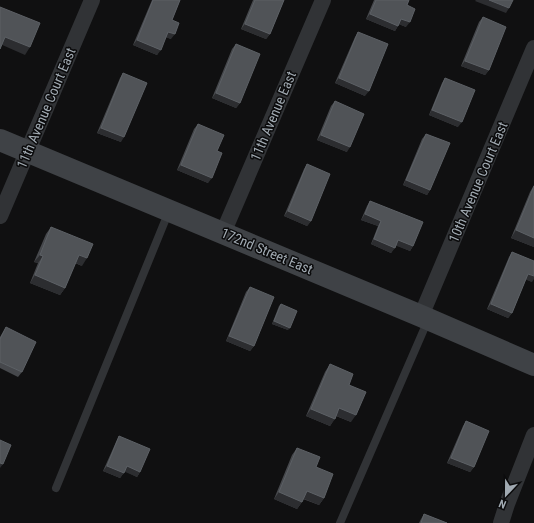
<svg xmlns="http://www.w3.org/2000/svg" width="534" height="523" viewBox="0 0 534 523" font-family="'Roboto Condensed',sans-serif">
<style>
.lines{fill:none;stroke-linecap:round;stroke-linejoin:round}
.lane{stroke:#313336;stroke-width:8}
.street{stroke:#313336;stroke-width:16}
.secondary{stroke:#3f4246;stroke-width:22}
.wall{fill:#46484c}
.shaded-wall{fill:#2c2d30}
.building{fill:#505357;stroke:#5c6065}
.labels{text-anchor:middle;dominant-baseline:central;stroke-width:3;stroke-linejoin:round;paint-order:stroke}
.street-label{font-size:14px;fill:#a1aab2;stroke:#0b0b0c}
</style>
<rect width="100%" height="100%" fill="#101011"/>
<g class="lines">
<!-- lane -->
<path class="lane" d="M56 488 169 211
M340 523 428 320"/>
<!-- street -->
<path class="street" d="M0 216 92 0
M223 233 323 0
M421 316 534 48
M501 523 507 504 534 435"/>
<!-- secondary -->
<path class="secondary" d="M0 140 421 316 534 365"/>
</g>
<!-- wall -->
<path class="wall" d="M152 0H180L172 20 171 39 166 37 157 55 133 45Z
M253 0H284L270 34 266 39 241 29Z
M374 0H409L407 5 406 27 399 24 395 31 366 19Z
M483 17 489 70 485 75 461 66 479 22Z
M358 32 365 96 335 83 355 37Z
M236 44 240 103 236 108 212 98 232 49Z
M123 73 121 142 97 133 120 78Z
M445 78 458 127 429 115 442 83Z
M335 101 347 152 317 140 331 106Z
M198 124 217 151 208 183 177 170 194 129Z
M426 134 430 190 427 195 403 185 422 139Z
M307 164 311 221 307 226 284 216 304 169Z
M534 185V247L511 238 530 192Z
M370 201 413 246 410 251 396 245 391 253 371 244 378 226 361 220 367 206Z
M51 227 82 266 75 263 65 288 60 295 30 283 38 263 34 262 46 234Z
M512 252 532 282 526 279 512 313 508 318 487 309 509 257Z
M250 287 254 346 250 351 226 341 246 292Z
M281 304 288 330 272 324 279 306Z
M6 327 22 372 18 377 0 368V337Z
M330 364 349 385 351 422 336 416 330 426 306 416 325 372Z
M466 421 474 467 470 472 447 463 463 426Z
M119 436 140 472 137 477 125 471 120 478 103 471 116 442Z
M297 448 316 467 324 498 319 505 303 499 302 502 297 509 274 499 292 455Z
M424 514 447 523H419L421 519Z"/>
<!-- shaded-wall -->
<path class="shaded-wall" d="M476 0H489L509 8 506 13 475 1Z
M370 14 398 26 395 31 366 19Z
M401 19 410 22 406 27 398 24Z
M245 24 270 34 266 39 241 29Z
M168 32 175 34 171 39 165 37Z
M5 37 30 47 25 55 0 44Z
M137 40 161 50 157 55 133 45Z
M465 61 489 70 485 75 461 66Z
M339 78 369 91 365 96 335 83Z
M216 93 240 103 236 108 212 98Z
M432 110 462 122 458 127 429 115Z
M101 128 124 137 121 142 97 133Z
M321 135 350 147 347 152 317 140Z
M181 165 212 178 208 183 177 170Z
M406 180 430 190 427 195 403 185Z
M288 211 311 221 307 226 284 216Z
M365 214 381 221 378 226 361 220Z
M516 230 534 238V247L511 238Z
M374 239 395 248 391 253 371 244Z
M398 240 413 246 410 251 394 245Z
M40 255 43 256 38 263 34 262Z
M79 255 87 258 82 266 74 262Z
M528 274 534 276V279L532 282 524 279Z
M35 275 65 288 60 295 30 283Z
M491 304 512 313 508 318 487 309Z
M274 321 290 328 288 330 272 324Z
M229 336 254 346 250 351 226 341Z
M339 408 356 415 351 422 334 415Z
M311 409 335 419 330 426 306 416Z
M451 458 474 467 470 472 447 463Z
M0 463 3 464 0 468Z
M107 466 124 473 120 478 103 471Z
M127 466 140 472 137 477 123 471Z
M307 491 324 498 319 505 302 498Z
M279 492 302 502 297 509 274 499Z"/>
<!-- building -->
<path class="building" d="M153 0H180L172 20 179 23 175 34 168 32 161 50 137 40Z
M255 0H284L270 34 245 24Z
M376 0H409L407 5 415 9 410 22 401 19 398 26 370 14Z
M489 0H513L509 8Z
M0 7 40 23 30 47 5 37 0 49Z
M483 17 506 27 489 70 465 61Z
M358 32 388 44 369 91 339 78Z
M236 44 260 54 240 103 216 93Z
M123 73 147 83 124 137 101 128Z
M445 78 475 90 462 122 432 110Z
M335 101 364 114 350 147 321 135Z
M198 124 224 135 217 151 222 153 212 178 181 165Z
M426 134 450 143 430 190 406 180Z
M307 164 330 174 311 221 288 211Z
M534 186V238L516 230Z
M370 201 423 222 413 246 398 240 395 248 374 239 381 221 365 214Z
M51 227 93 244 87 258 79 255 65 288 35 275 43 256 40 255Z
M512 252 534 261V276L528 274 512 313 491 304Z
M250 287 274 297 254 346 229 336Z
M281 304 297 311 290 328 274 321Z
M6 327 36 342 22 372 0 362V339Z
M330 364 353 374 349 385 366 392 356 415 339 408 335 419 311 409Z
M466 421 489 431 474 467 451 458Z
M119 436 150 449 140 472 127 466 124 473 107 466Z
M0 440 11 445 3 464 0 463Z
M297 448 320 457 316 467 333 474 324 498 307 491 302 502 279 492Z
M424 514 447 523H421Z"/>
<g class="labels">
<!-- street labels -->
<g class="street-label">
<text transform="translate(46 108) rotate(-67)">11th Avenue Court East</text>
<text transform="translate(273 116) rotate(-67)">11th Avenue East</text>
<text transform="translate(478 182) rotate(-67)">10th Avenue Court East</text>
<text transform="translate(267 251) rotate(23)">172nd Street East</text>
</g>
</g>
<!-- north arrow -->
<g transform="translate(506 495) rotate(202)" stroke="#0b0b0c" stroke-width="3" paint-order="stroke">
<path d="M0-3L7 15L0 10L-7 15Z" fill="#a1aab2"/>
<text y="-6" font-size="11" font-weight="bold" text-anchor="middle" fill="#a1aab2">N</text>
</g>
</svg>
